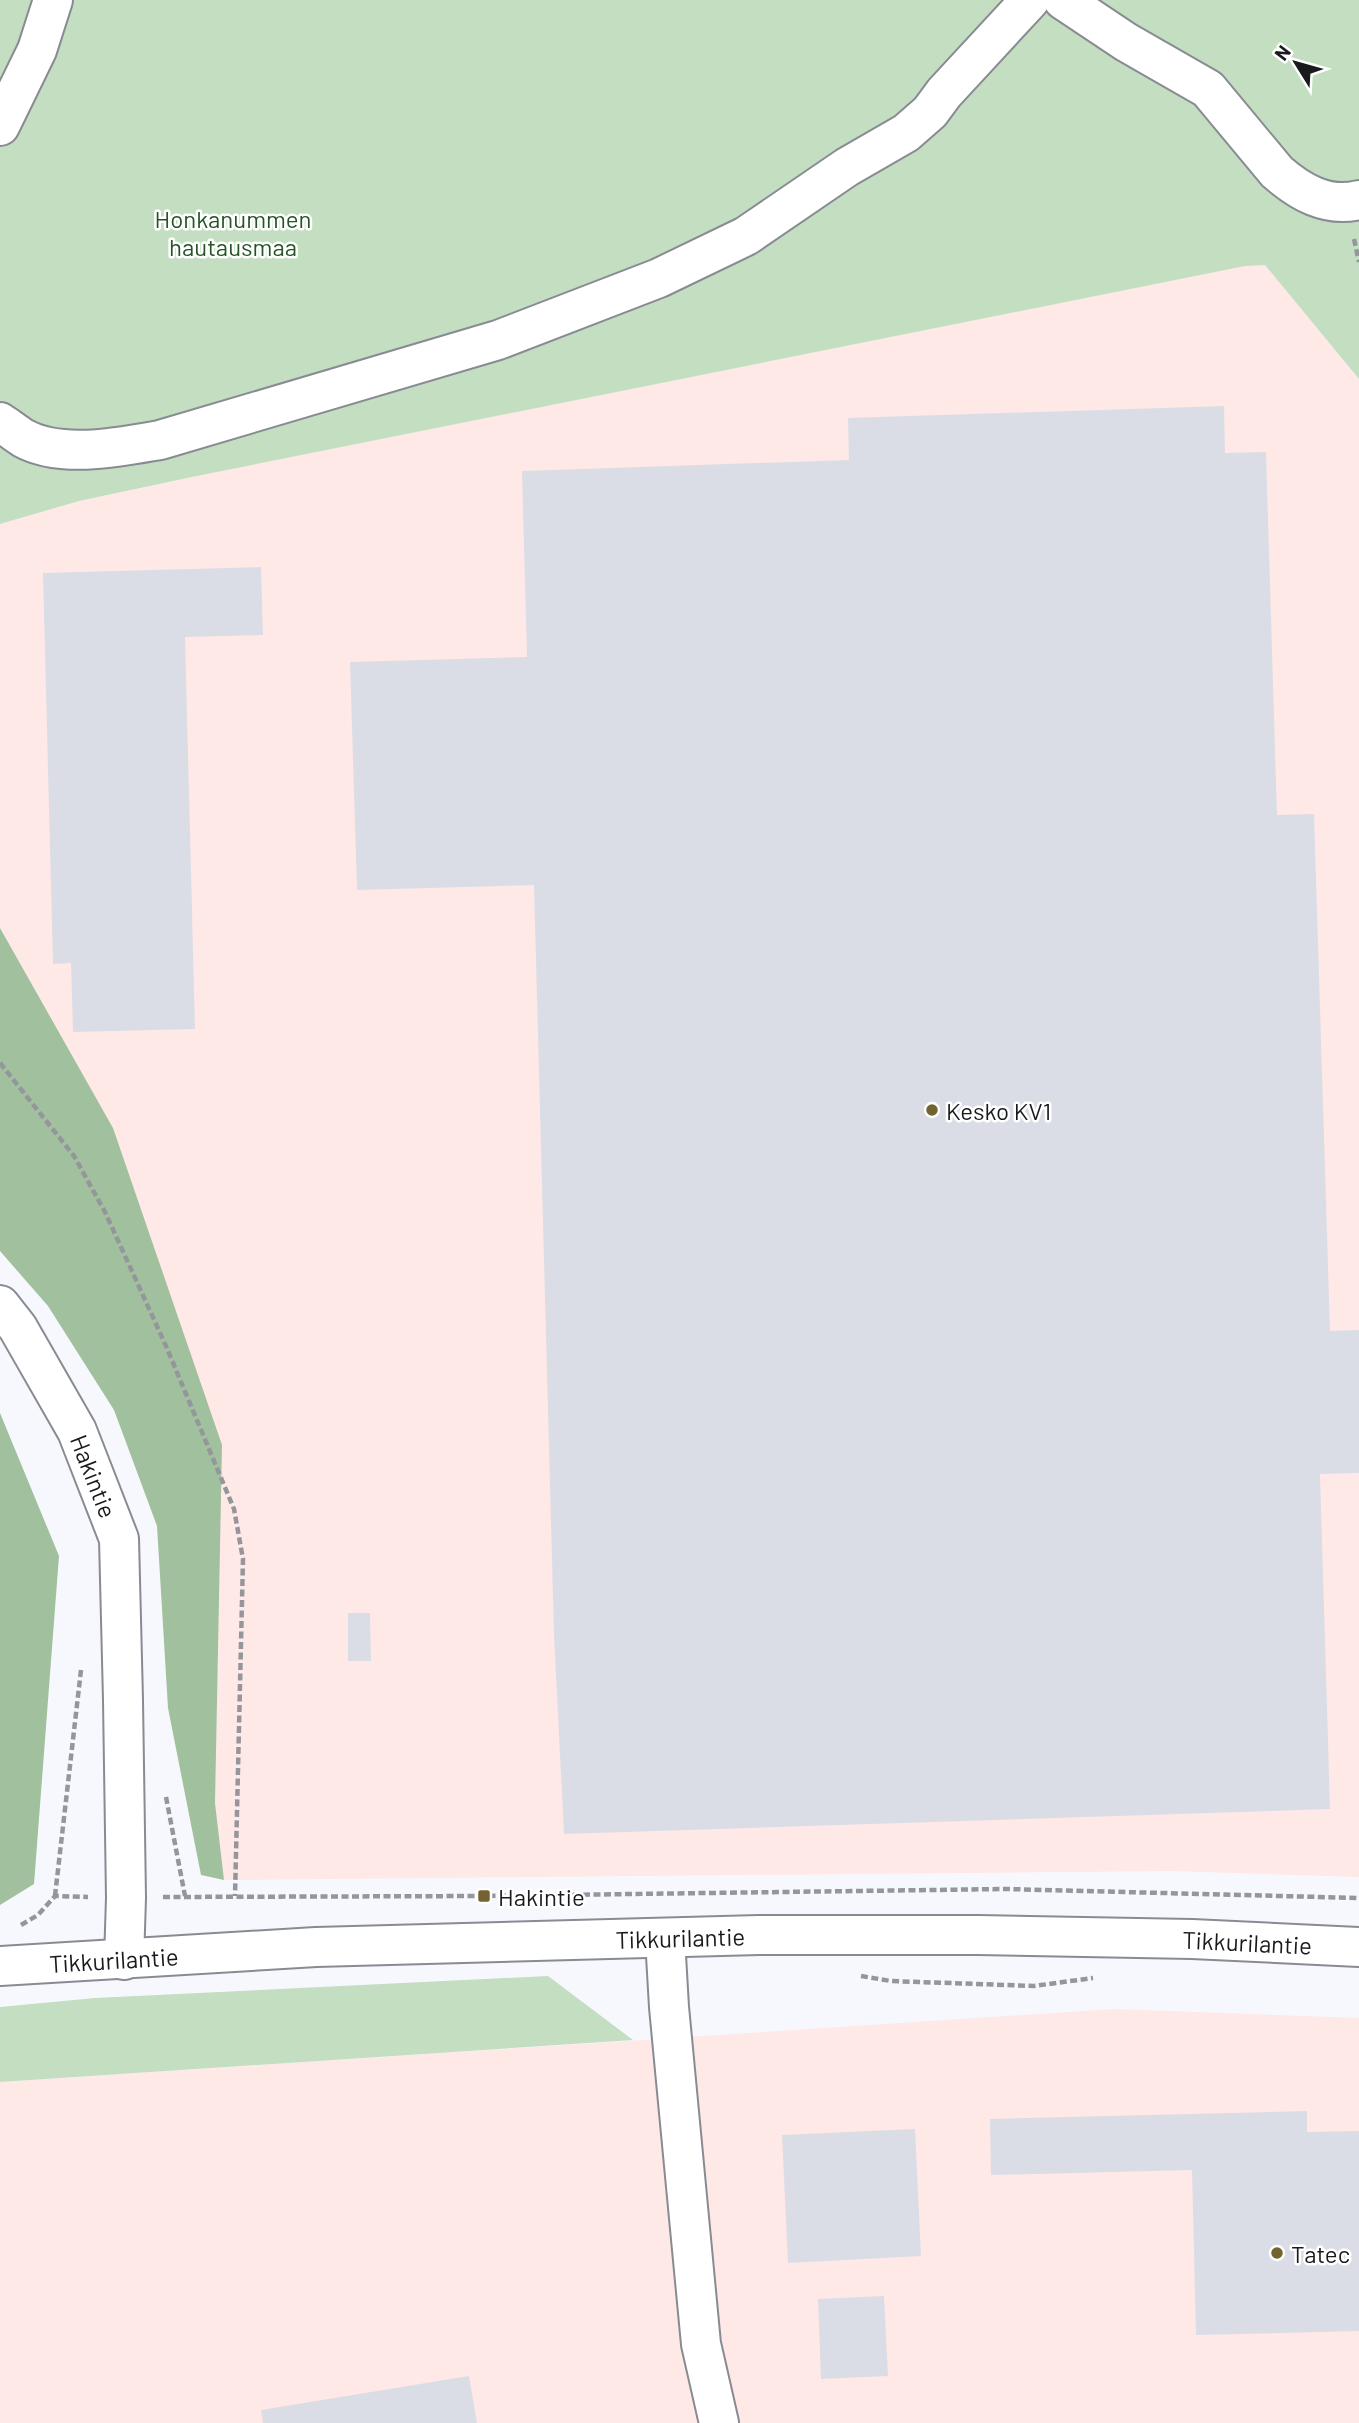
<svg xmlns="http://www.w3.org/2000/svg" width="1359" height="2423" viewBox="0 0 1359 2423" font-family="Barlow,sans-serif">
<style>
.industrial{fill:#fee9e6}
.green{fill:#c3dec1}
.forest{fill:#a0c09e}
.building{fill:#dbdde6}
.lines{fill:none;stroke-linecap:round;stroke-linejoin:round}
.minor-casing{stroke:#898b93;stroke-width:42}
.major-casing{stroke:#898b93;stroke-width:42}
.path{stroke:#95969b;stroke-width:4.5;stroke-dasharray:7 3.5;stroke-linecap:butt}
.minor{stroke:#fff;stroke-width:38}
.major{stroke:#fff;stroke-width:38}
.poi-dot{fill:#736331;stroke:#fff;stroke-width:2.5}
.labels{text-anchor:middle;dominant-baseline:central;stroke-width:5;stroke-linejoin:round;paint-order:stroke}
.park-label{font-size:24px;fill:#265427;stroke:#fff}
.poi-label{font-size:24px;fill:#191a1d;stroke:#fff;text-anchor:start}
.street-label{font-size:24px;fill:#191a1d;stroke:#fff}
</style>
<rect width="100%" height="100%" fill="#f7f8fe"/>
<!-- industrial -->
<path class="industrial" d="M1265 265 1359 379V1877L1172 1871 224 1880 215 1803 113 1128 0 928V524L79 501 192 477 1245 266Z
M1114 2009 1359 2018V2423H0V2082Z"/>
<!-- green -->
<path class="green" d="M0 0H1359V379L1265 265 1245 266 192 477 79 501 0 524Z
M548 1976 633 2040 0 2082V2007L95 1998Z"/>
<!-- forest -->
<path class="forest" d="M0 928 113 1128 222 1445 215 1803 224 1880 201 1875 168 1708 157 1526 114 1410 48 1306 0 1251Z
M0 1413 59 1556 34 1884 0 1905Z"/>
<!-- building -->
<path class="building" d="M1224 406 1225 453 1266 452 1277 815 1314 814 1330 1331 1359 1330V1473L1320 1474 1330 1809 564 1834 554 1635 534 885 357 890 350 662 527 657 522 471 849 460 848 418Z
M261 567 263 635 185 637 195 1029 73 1032 71 963 53 964 43 573Z
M348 1613H370L371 1661H348Z
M1307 2111V2132L1359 2131V2331L1196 2335 1192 2170 991 2175 990 2119Z
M915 2129 921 2256 788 2263 782 2135Z
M884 2296 888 2376 821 2379 818 2299Z
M469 2376 477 2423H263L261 2410Z"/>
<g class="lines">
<defs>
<g id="minor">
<path d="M1063 0 1126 42 1208 89 1277 172C1300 192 1327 208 1359 200"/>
<path d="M0 126 37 50 53 0"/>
<path d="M0 422C8 427 15 433 23 438 61 459 120 447 160 440L498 340 659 278 746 236 847 167 906 133 930 112 944 93 1030 0"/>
<path id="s1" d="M0 1305 18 1328 77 1431 119 1539 123 1700 126 1898 124 1960"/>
<path d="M665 1938 669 2007 701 2344 719 2423"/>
</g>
<g id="major">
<path id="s2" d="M0 1966 316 1947 759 1935H978L1192 1939 1359 1947"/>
</g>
</defs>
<!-- minor casing -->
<use href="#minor" class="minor-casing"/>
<!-- major casing -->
<use href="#major" class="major-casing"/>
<!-- path -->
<path class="path" d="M1354 239 1359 262
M0 1063 74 1156 105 1212 166 1346 234 1509 243 1559 235 1896
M166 1797 185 1896
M55 1896 81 1670
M163 1897 484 1896 1006 1889 1359 1898
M21 1925 38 1915 55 1896 88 1897
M861 1976 891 1981 1034 1986 1093 1978"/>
<!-- minor -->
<use href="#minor" class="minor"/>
<!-- major -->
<use href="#major" class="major"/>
</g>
<!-- markers -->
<g class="poi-dot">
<circle cx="932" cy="1110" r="7"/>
<rect x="477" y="1889" width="14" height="14" rx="3.5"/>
<circle cx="1277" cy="2253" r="7"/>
</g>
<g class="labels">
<!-- park labels -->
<g class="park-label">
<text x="233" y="218">Honkanummen<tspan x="233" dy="28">hautausmaa</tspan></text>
</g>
<!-- poi labels -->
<g class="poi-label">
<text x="946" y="1110">Kesko KV1</text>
<text x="498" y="1896">Hakintie</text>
<text x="1291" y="2253">Tatec</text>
</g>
<!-- street labels -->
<g class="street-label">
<text stroke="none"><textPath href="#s1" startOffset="196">Hakintie</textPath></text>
<text stroke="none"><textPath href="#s2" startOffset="681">Tikkurilantie</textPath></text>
<text stroke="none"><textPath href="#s2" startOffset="1248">Tikkurilantie</textPath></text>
<text stroke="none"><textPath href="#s2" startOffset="114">Tikkurilantie</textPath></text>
</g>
</g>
<!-- north arrow -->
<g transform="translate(1296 63) rotate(307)" stroke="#ffffff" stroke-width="5" paint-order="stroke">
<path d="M0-5L12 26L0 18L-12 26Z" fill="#191a1d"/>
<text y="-10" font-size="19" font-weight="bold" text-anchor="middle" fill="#191a1d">N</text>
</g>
</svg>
